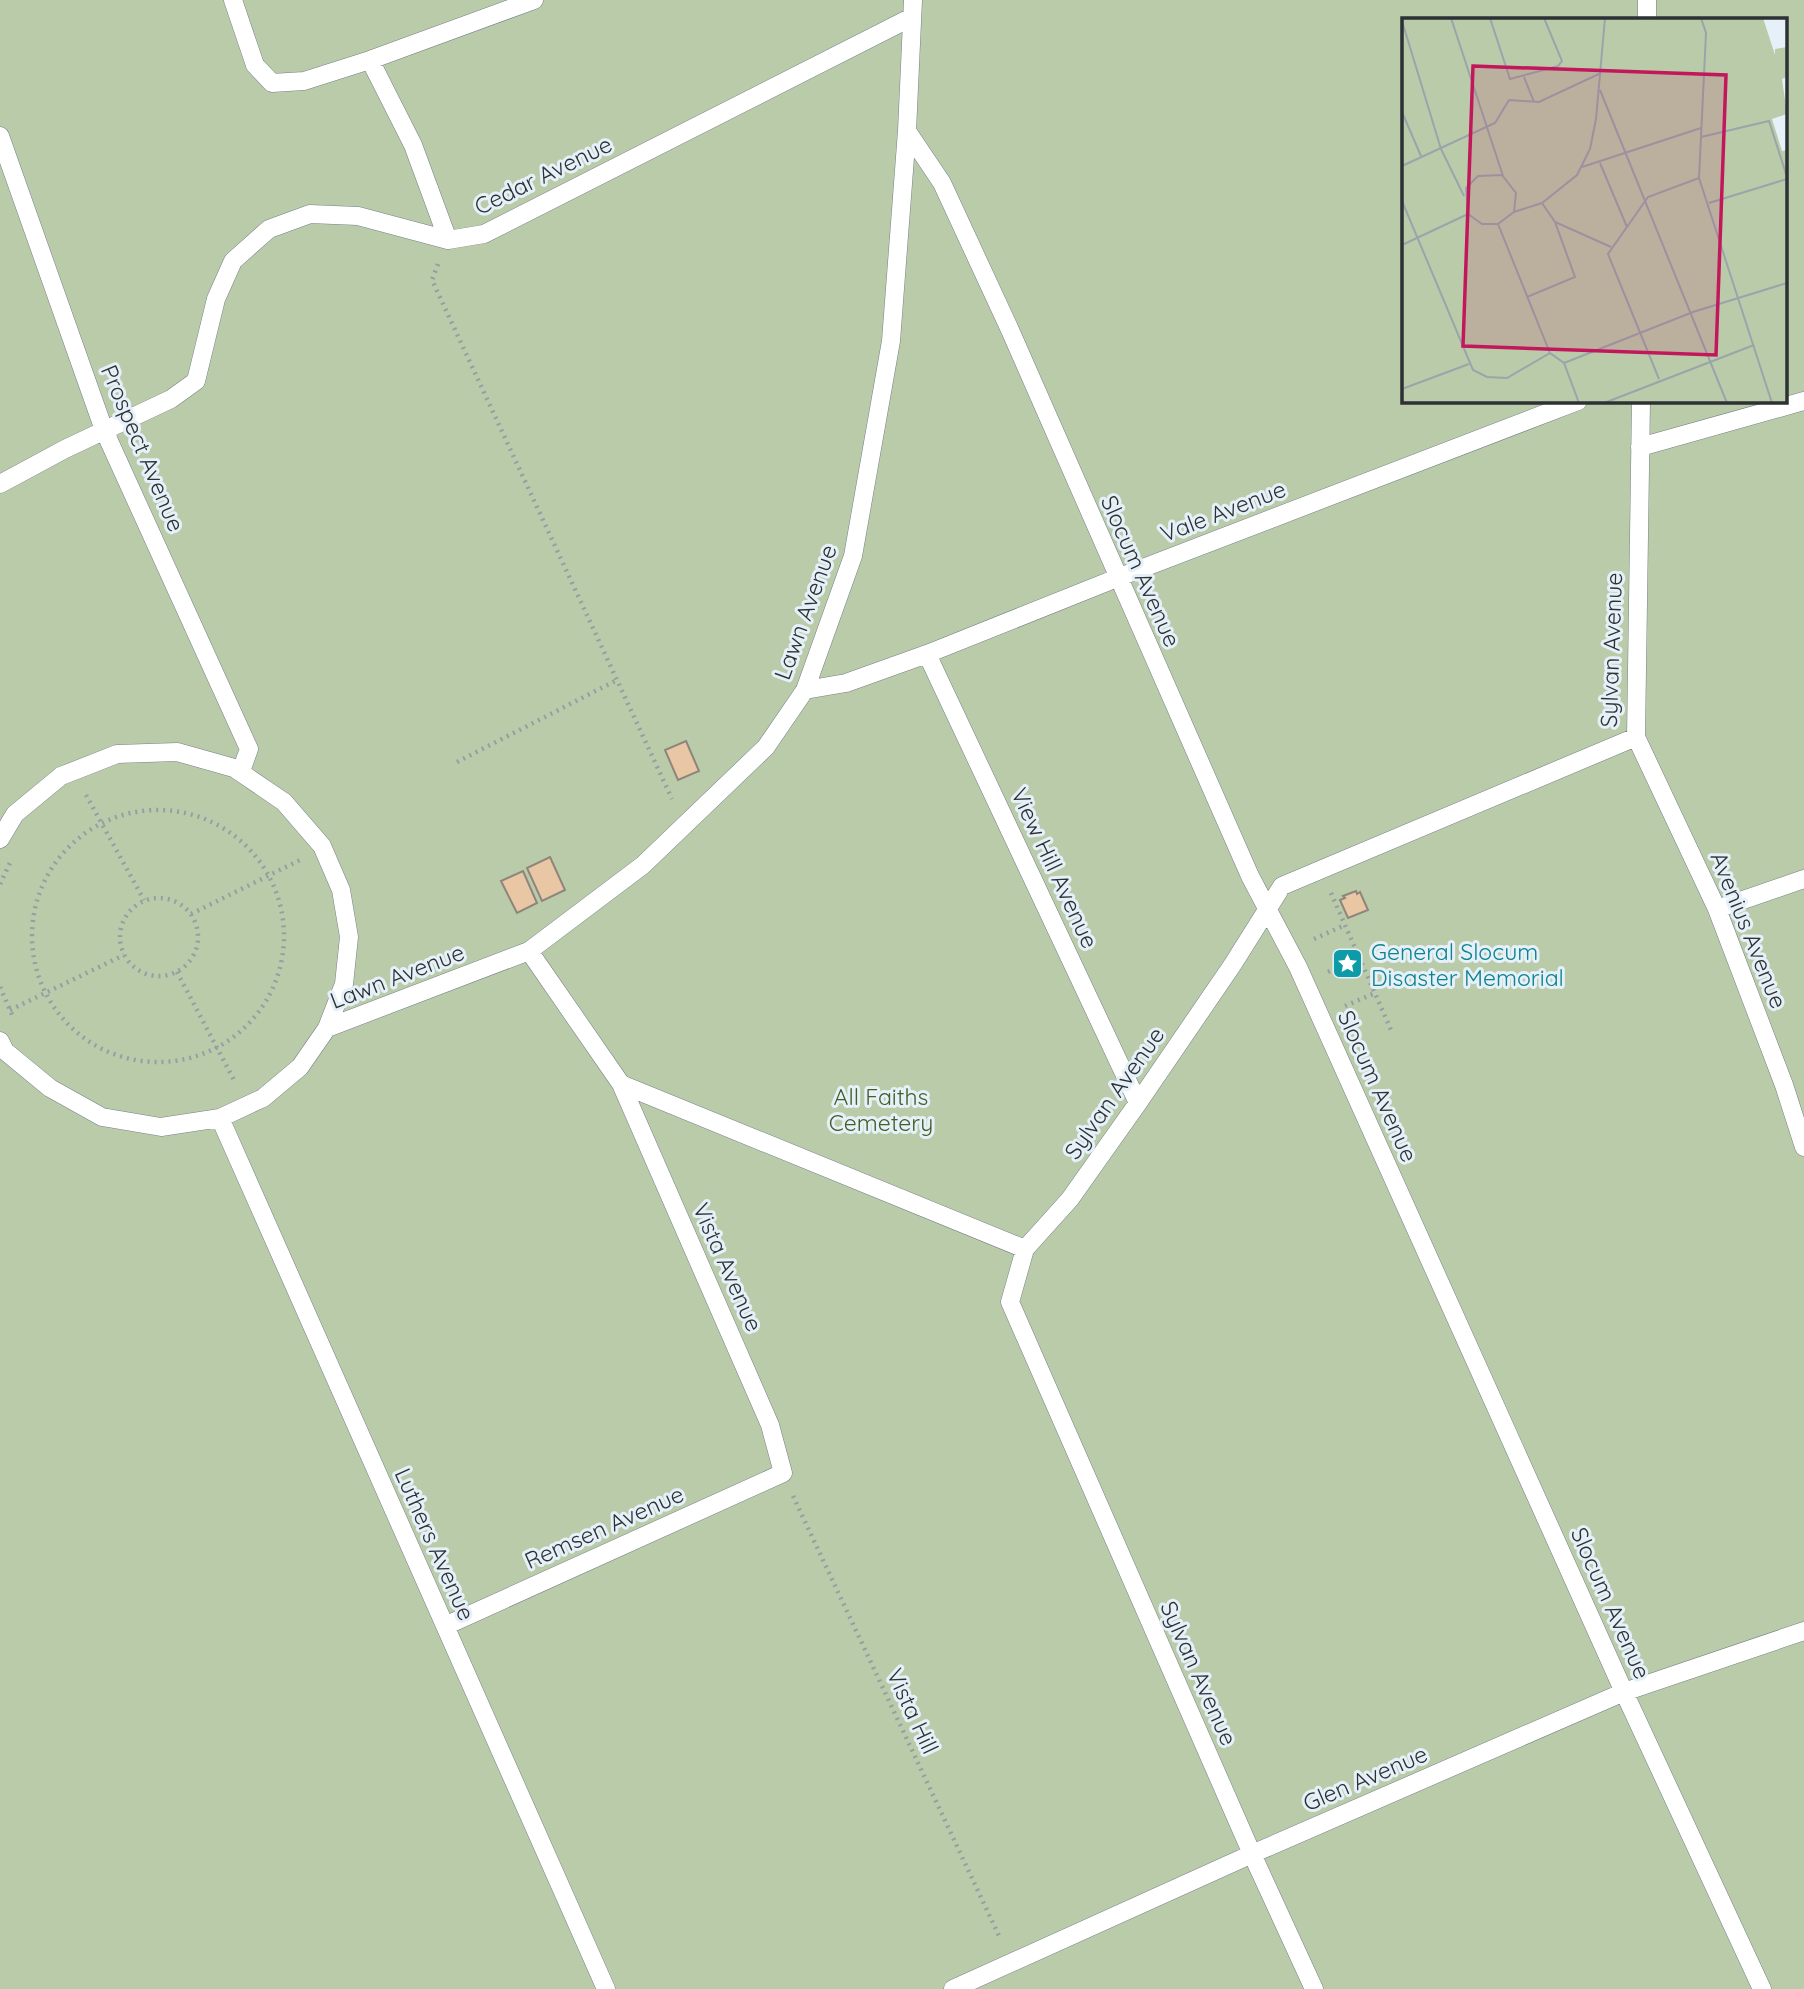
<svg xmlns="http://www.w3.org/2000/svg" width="1804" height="1989" viewBox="0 0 1804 1989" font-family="Quicksand,sans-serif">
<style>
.green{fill:#bacbaa;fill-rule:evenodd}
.building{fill:#e9c7a5;stroke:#8e857d;stroke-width:2}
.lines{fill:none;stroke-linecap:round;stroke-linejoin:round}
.service-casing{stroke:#778088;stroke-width:19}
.path{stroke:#969ea4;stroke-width:4.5;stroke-dasharray:2 5;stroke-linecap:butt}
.service{stroke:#fff;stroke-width:18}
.labels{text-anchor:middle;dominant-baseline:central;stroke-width:6;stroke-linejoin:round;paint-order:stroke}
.street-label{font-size:23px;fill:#2d3134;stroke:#e5f0f9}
.culture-label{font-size:23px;fill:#0d838f;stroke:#e5f0f9;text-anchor:start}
.park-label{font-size:23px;fill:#445e25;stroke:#e5f0f9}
.inset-road{fill:none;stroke:#9ba4aa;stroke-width:2}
.view{fill:#c2185b;fill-opacity:0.15;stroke:#c2185b;stroke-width:3.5}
.inset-edge{fill:none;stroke:#2d3134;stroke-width:3.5}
</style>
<rect width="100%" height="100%" fill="#e5f0f9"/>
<!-- green -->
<path class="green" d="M0 0H1804V1989H0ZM1403 19H1785V401H1403Z"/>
<!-- building -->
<path class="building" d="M686 741 699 771 678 780 665 750Z
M550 857 565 890 542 901 527 868Z
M523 871 537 903 517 913 501 881Z
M1356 891 1357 894 1360 892 1368 910 1348 918 1340 900 1345 898 1343 896Z"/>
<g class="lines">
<defs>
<path id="service" d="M233 0 255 65 272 83 304 81 370 60 534 0
M1647 19V0
M370 60 413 145 448 240
M907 131 942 183 1010 330 1250 876 1298 967 1624 1692 1762 1989
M0 136 104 430 249 749 241 771
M1640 447 1804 401
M0 484 65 449 171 399 196 381 216 299 233 261 269 229 310 214 358 216 448 240 484 234 912 17
M927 654 1138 1103
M805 690 846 683 927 654 1117 578 1578 401
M1636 737 1717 909 1784 1085 1804 1147
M0 839 15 814 61 776 117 754 177 752 234 768 284 802 322 846 341 890 349 937 344 984 327 1028 300 1067 263 1098 220 1118 161 1127 102 1117 50 1088 5 1051 0 1041
M1717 909 1804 879
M529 951 621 1084 1025 1249
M327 1028 529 951 643 865 766 747 805 690 853 556 891 341 907 131 913 0
M220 1118 606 1989
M445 1626 783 1473 770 1425 621 1084
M953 1989 1252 1854 1624 1692 1804 1631
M1314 1989 1252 1854 1010 1302 1025 1249 1070 1199 1138 1103 1233 964 1282 886 1636 737 1641 401"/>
</defs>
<!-- service casing -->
<use href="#service" class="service-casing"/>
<!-- path -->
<path class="path" d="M438 264 432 280 672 799
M457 762 617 680
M86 795 144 900
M32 936a126 126 0 1 1 252 0a126 126 0 1 1-252 0Z
M0 884 10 863
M1331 893 1391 1030
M120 937a39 39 0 1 1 78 0a39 39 0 1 1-78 0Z
M191 914 300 860
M1314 939 1345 925
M177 972 235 1082
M1328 972 1343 965
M0 987 13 1017
M1345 1006 1375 993
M10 1010 124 955
M793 1496 1000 1938"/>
<!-- service -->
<use href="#service" class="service"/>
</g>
<!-- icons -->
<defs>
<symbol id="sight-square" viewBox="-11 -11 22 22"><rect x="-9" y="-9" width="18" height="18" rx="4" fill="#0f9aa8" stroke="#e5f0f9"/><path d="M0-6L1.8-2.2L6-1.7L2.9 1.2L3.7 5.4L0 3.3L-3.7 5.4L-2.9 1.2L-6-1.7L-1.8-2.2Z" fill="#fff"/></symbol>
</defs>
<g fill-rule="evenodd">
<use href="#sight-square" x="1330" y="946" width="35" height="35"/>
</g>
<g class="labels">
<!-- street labels -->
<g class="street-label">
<text transform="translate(543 175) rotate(-26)">Cedar Avenue</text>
<text transform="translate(143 448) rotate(67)">Prospect Avenue</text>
<text transform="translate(1223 511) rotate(-21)">Vale Avenue</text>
<text transform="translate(1141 571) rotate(66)">Slocum Avenue</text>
<text transform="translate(805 612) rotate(-70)">Lawn Avenue</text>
<text transform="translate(1611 650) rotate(-88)">Sylvan Avenue</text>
<text transform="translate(1055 868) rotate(65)">View Hill Avenue</text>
<text transform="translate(1749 930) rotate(68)">Avenius Avenue</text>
<text transform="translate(397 976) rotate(-21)">Lawn Avenue</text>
<text transform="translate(1378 1086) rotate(66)">Slocum Avenue</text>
<text transform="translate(1114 1093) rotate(-55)">Sylvan Avenue</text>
<text transform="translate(728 1267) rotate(66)">Vista Avenue</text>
<text transform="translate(604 1527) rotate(-24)">Remsen Avenue</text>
<text transform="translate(435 1544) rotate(66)">Luthers Avenue</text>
<text transform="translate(1611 1603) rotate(66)">Slocum Avenue</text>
<text transform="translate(1199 1673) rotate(66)">Sylvan Avenue</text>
<text transform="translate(913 1711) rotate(65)">Vista Hill</text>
<text transform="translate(1365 1778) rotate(-23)">Glen Avenue</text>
</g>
<!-- culture labels -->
<g class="culture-label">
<text x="1371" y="951">General Slocum<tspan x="1371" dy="26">Disaster Memorial</tspan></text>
</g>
<!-- park labels -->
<g class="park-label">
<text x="881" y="1096">All Faiths<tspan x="881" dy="26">Cemetery</tspan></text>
</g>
</g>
<!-- overview -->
<g transform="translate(1402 18)">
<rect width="385" height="385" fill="#e5f0f9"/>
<path d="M0 0H361L373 37V31L385 29V59L380 61 385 96 370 101 380 133 385 132V385H0Z" fill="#bacbaa"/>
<path class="inset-road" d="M49 0 101 158M88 0 108 61 156 48 160 43 142 0M0 3 39 131 62 178M122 59 132 84M198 72 325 385M0 94 19 138M299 119 367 103 385 159M198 145 225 209M0 148 93 105 107 82 137 84 199 55M180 149 299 110M297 160 370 385M0 183 71 352 85 359 105 360 148 335M140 185 153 204 209 229M307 185 385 161M112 194 114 175 100 157 76 158 64 170 66 196 80 206H96L112 194 140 185 175 157 188 131 194 101 203 0M96 206 148 335 162 345 177 385M0 227 66 196M125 279 173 259 153 204M162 345 291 294 385 265M257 361 206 236 246 179 297 160 304 15 299 0M0 371 67 346M202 385 352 327"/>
<path class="view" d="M71 48 324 57 314 337 61 328Z"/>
<rect width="385" height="385" class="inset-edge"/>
</g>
</svg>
